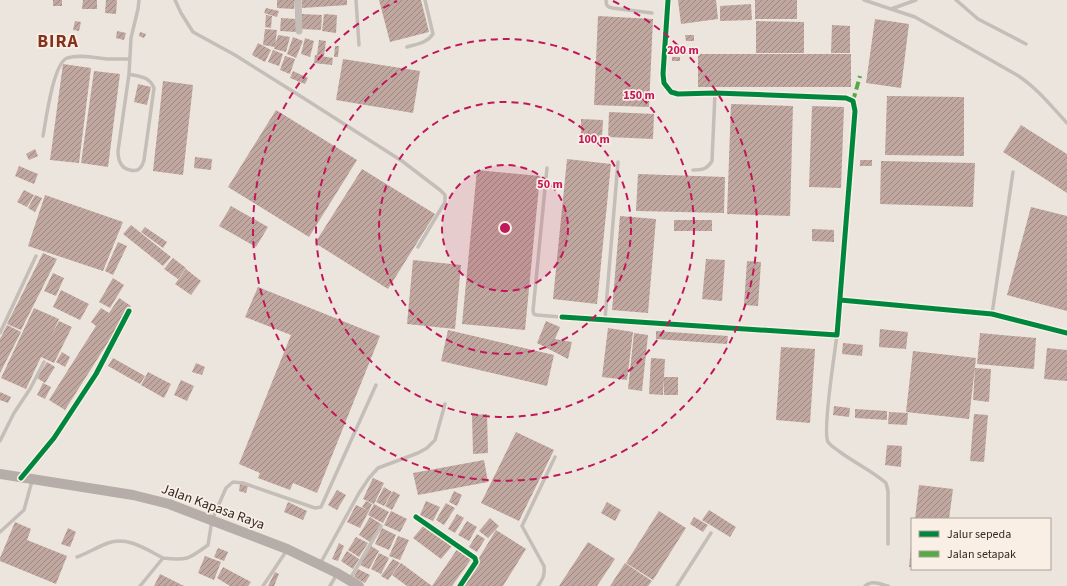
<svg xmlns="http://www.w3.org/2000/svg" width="1067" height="586" viewBox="0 0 1067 586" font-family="'Source Sans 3',sans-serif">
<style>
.building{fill:url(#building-hatch)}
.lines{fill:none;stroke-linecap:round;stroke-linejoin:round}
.lane{stroke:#c5bdb7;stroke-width:3.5}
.street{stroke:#c5bdb7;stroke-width:7}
.secondary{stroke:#b6ada8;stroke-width:10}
.quiet{stroke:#54ab44;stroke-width:4;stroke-dasharray:8 4;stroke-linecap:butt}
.cycleway-casing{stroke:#f9efe5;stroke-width:8}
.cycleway{stroke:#00873e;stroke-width:5}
.ring{fill:none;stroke:#c2185b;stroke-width:2;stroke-dasharray:7 5}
.labels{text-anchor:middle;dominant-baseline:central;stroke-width:3.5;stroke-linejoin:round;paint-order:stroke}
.street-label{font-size:14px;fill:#352a26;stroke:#f9efe5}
.district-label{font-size:18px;font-weight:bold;letter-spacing:1px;fill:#86311d;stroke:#f9efe5}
.centre{fill:#c2185b;stroke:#f9efe5;stroke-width:2}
.ring-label{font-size:12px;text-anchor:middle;font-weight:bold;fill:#c2185b;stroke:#f9efe5;stroke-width:3.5;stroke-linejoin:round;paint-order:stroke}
</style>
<defs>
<pattern id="building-hatch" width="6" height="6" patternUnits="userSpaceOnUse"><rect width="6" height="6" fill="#c0a79f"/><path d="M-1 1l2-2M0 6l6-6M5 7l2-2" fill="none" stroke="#9d8881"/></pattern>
</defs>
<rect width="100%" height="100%" fill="#ece5de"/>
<!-- building -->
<path class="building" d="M53 0H62V6H53Z
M83 0H97V9H82Z
M106 0H117L116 14 105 13Z
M277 0H295L294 9 277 8Z
M302 0H347V5L302 8Z
M379 0H421L429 32 390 42Z
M678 0H716L718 19 681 24Z
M755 0H797V19H755Z
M751 4 752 20 720 21V6Z
M266 8 279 11 277 17 264 13Z
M302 14 322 15 321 30 301 29Z
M324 14 337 15 336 33 322 31Z
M266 15 272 16 271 28 265 27Z
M598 16 653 19 649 107 594 105Z
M281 18 297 19 296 32 280 31Z
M875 19 909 24 901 88 866 83Z
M75 21 81 22 79 31 73 30Z
M756 21 804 22V53H756Z
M832 25 850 26V53H831Z
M265 29 277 30 275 47 263 45Z
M117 31 126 33 124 40 116 38Z
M140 32 146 34 144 38 139 36Z
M278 35 290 37 286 52 274 49Z
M685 35H694V41H686Z
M293 37 303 41 296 58 287 54Z
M305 38 314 41 310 57 301 54Z
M319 40 326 41 324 56 317 55Z
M258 43 271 50 265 62 252 55Z
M335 46H339L338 57H334Z
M273 50 283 54 279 66 268 62Z
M698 54H851V87H698Z
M315 55 333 58 332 65 314 63Z
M285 56 295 59 290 74 280 70Z
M672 57H680V61H672Z
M343 59 420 71 413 113 336 100Z
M63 64 91 68 79 163 50 160Z
M94 71 120 74 108 167 81 163Z
M293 71 308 78 305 84 290 78Z
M163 81 193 85 183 175 153 171Z
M138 84 151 87 147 105 134 102Z
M887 96 964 97V156L885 155Z
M731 104 793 106 790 216 727 214Z
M812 106 844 107 841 188 809 187Z
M276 110 357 160 309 237 228 187Z
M609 112 654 114 653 139 608 137Z
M581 119 603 120 602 137 581 136Z
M1021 125 1067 154V193L1003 152Z
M35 149 38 156 29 160 26 154Z
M195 157 212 159 211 170 194 168Z
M567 159 611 164 597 304 553 299Z
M860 160H872V166H860Z
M881 161 975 163 973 207 880 204Z
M19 166 38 174 34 184 15 176Z
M362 169 435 214 388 289 315 243Z
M477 170 540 176 525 330 462 324Z
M638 174 725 177 724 213 636 211Z
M24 190 34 195 27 207 17 202Z
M35 195 42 198 35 212 28 208Z
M45 195 123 222 103 271 28 246Z
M231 206 268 227 256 247 219 226Z
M1031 207 1067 216V311L1007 295Z
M620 216 656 219 648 313 612 310Z
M674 220H712V231H674Z
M131 225 171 257 163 266 123 234Z
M145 227 167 242 163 248 141 232Z
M812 229 834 230V242L812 241Z
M118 242 127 246 113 275 105 271Z
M43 253 57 259 21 330 7 324Z
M173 258 186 268 178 279 164 269Z
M706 259 725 260 722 301 702 299Z
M413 260 461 265 455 329 407 324Z
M747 261 761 262 758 306 744 305Z
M186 269 201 281 191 295 175 284Z
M53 273 64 278 56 296 44 291Z
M113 278 124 285 110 308 99 302Z
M258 287 380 336 317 493 293 483 290 490 258 478 260 473 239 464 291 335 245 317Z
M61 290 89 304 80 320 53 307Z
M119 298 131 306 65 410 49 400 96 326 91 322 101 308 109 313Z
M34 308 59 319 51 337 59 321 72 327 54 363 41 357 26 389 1 378Z
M546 321 560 327 555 339 572 342 568 359 537 343Z
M7 325 21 332 0 373V339Z
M608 328 633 332 627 380 602 377Z
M880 329 908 332 906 349 879 347Z
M448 330 554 355 547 386 441 361Z
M656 331 728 336 727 344 656 339Z
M634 333 648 335 642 391 628 389Z
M980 333 1036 338 1034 369 977 364Z
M843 343 863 345 862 356 842 354Z
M781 347 815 349 810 423 776 420Z
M1047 348 1067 350V381L1044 379Z
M913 351 976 358 969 419 906 412Z
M62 352 70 357 65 367 56 362Z
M113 358 145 376 140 384 108 366Z
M651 358 665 359 663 395 649 394Z
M47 362 55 367 45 383 37 378Z
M196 363 205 367 202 375 192 372Z
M975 368 991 369 989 402 973 400Z
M148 372 171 384 164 398 141 385Z
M664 377H678V395H664Z
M181 380 194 386 187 401 174 395Z
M43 383 51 387 45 399 37 395Z
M0 392 11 397 8 403 0 400Z
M834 406 850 408 849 417 833 415Z
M855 409 887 411V420L855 418Z
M889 412 908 413 907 425 888 424Z
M487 414 488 453 473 454 472 415Z
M974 414 988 415 984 462 970 461Z
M516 432 554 450 519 521 481 503Z
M887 445 902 446 901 467 885 465Z
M484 460 488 482 418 495 413 473Z
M373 478 384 483 374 504 363 499Z
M240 484 248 486 246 493 239 491Z
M919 485 953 489 949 519H915Z
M384 487 392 492 384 506 376 502Z
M337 490 346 495 337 510 328 505Z
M393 491 400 495 392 510 385 506Z
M454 491 462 495 457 506 449 502Z
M366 501 372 504 369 511 362 507Z
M426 501 440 507 433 521 420 515Z
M288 502 307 511 303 520 284 512Z
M607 502 621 510 615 521 601 513Z
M446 503 455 508 444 525 436 520Z
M374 504 389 512 383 523 368 515Z
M356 505 369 511 360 528 347 522Z
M709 510 736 527 730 537 702 520Z
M391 511 407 519 400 532 384 525Z
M659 511 686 528 653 580 626 563Z
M457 514 464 518 455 533 448 529Z
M370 517 381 524 370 542 359 535Z
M694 517 708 525 703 532 690 524Z
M490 518 499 526 488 538 479 531Z
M467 521 477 527 469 541 458 535Z
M15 522 31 529 27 540 67 556 56 584 0 561V558Z
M424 525 452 546 441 559 413 538Z
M68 528 76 532 70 547 61 544Z
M382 528 396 535 389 550 375 544Z
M496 530 526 549 503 586H462Z
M477 534 485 539 477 552 469 547Z
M398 536 409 540 400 560 389 556Z
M356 537 368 543 359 557 348 550Z
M588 542 615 559 597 586H559Z
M339 543 344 546 338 561 332 559Z
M371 546 379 551 369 569 360 565Z
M218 548 228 552 224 561 214 557Z
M458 548 472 558 452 586H407L392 575 401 563 432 586Z
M911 548H912V567H909Z
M347 551 359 559 353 569 341 561Z
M379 553 389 558 381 574 371 569Z
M205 556 221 562 214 580 198 573Z
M393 559 400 563 388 580 381 576Z
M625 563 652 581 648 586H610Z
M223 567 251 582 248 586H230L217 578Z
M358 569 370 575 365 583 354 577Z
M275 572 279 574 274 586H268Z
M160 574 184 586H154Z"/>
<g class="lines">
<!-- lane -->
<path class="lane" d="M175 0 181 13 193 32 235 55 305 99 402 161 440 190 445 195V202L418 247
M356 0 359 45
M606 0C606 5 607 7 612 8L652 13
M864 0 915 17 1017 75C1036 87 1051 106 1067 123
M956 0 978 19 1026 44
M891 9 916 0
M407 47C417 44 427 43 433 34L425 0
M129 74C140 77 149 76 154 88L144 160C143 163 142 167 139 169 137 171 134 171 130 170 120 168 118 160 118 151L129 74 131 38 138 9 139 0
M43 136C46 120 53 64 67 58 80 54 95 58 107 59 115 59 122 59 129 59
M547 168 533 311 534 314 537 315 561 317
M693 170C703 170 707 169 712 161L715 93
M992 314 1013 172
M605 319 618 162
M0 333 36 256
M837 335C835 351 822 432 828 442 831 446 836 449 840 452 855 463 872 471 886 483L888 491V544
M0 441 14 413 30 389 44 362
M0 532 24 510 32 481
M77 557C88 553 97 547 108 543 127 536 146 549 163 558
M320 564 359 493 369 478 378 468 418 453 427 448 435 440 445 404
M350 579 381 526
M140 586 163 558C187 561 189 559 208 545L212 520 226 488 233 482 243 483 315 508 321 507 376 385
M263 586 287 550
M330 586 337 574
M538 586C543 579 545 575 544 566L522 526 555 457
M677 586 711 533
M865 586C872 580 880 584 888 586"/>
<!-- street -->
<path class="street" d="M298 0 299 31
M840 300 992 314 1067 333
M562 317 837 335 855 111 853 101 846 98 715 93 678 94 671 92 664 83 663 74 668 0
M21 478 54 438 96 374 129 311
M416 517 475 558 476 562 460 586"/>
<!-- secondary -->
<path class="secondary" d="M0 474 133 495 169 504 287 549 337 573 359 586"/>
<!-- quiet -->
<path class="quiet" d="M853 101 860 76"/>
<defs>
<path id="cycleway" d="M840 300 992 314 1067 333
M562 317 837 335 855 111 853 101 846 98 715 93 678 94 671 92 664 83 663 74 668 0
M21 478 54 438 96 374 129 311
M416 517 475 558 476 562 460 586"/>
</defs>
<!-- cycleway casing -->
<use href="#cycleway" class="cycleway-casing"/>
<!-- cycleway -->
<use href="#cycleway" class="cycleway"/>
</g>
<!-- distance rings -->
<circle cx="505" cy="228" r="63" fill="#c2185b" fill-opacity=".12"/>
<g class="ring">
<circle cx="505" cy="228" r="63"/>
<circle cx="505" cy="228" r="126"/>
<circle cx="505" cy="228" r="189"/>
<path d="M613 1A252 252 0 1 1 397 1"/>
</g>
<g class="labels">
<!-- street labels -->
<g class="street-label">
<text transform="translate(213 507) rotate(20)">Jalan Kapasa Raya</text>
</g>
<!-- district labels -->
<g class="district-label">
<text x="58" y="41">BIRA</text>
</g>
</g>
<circle cx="505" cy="228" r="6" class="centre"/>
<g class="ring-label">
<text x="683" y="54">200 m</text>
<text x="639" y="99">150 m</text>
<text x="594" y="143">100 m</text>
<text x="550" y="188">50 m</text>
</g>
<!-- legend -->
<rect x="911" y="518" width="140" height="52" fill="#f9efe5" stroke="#aba099"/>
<rect x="919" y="531" width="20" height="6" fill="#00873e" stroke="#aba099"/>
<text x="947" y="538" font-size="12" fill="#352a26">Jalur sepeda</text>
<rect x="919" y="551" width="20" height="6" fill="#54ab44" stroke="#aba099"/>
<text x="947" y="558" font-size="12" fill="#352a26">Jalan setapak</text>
</svg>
